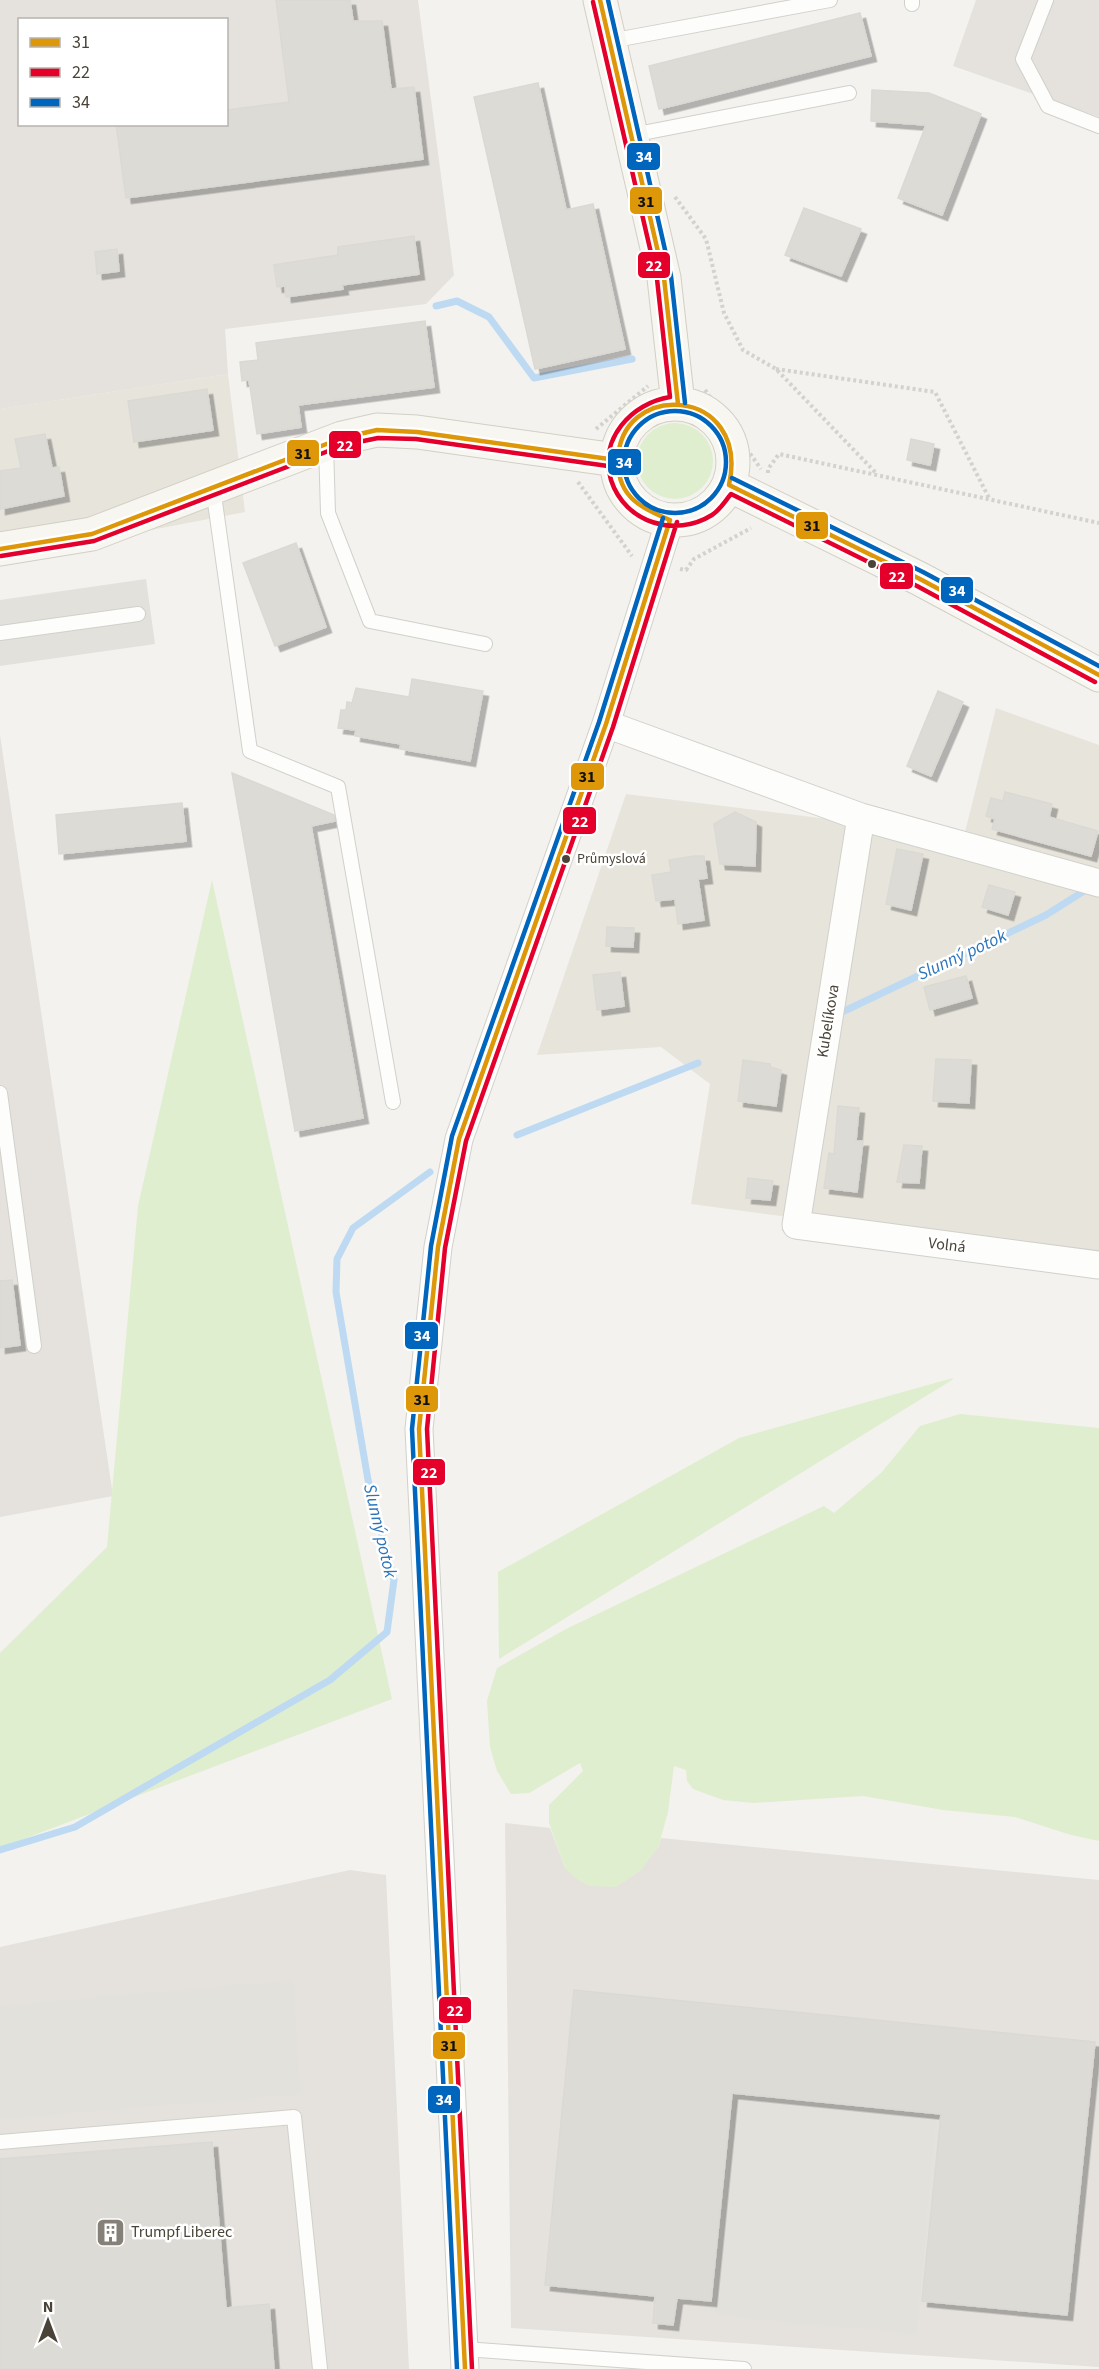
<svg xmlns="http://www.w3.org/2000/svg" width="1099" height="2369" viewBox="0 0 1099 2369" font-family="'Source Sans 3',sans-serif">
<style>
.residential{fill:#e7e4db}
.industrial{fill:#e5e2dd;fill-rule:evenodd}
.green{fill:#dfeece}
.parking{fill:#e2e1dc}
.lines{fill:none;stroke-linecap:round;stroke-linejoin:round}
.stream{stroke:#bddaf2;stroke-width:7}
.building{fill:#dddbd6;stroke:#dbd9d3;stroke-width:1.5;filter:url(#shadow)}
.lane-casing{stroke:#d1d0cb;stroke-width:16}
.street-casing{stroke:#d1d0cb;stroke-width:29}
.secondary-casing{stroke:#d2cfc5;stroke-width:35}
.path{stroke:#d3d2cc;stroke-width:4;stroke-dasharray:3 3;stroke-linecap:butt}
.lane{stroke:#fdfdfc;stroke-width:14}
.street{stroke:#fdfdfc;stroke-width:27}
.secondary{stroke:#f7f6f1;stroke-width:33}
.bus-1-casing{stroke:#fff;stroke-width:9}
.bus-2-casing{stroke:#fff;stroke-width:9}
.bus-3-casing{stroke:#fff;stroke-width:9}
.bus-1{stroke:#dd9708;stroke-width:4.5}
.bus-2{stroke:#e4002b;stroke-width:4.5}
.bus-3{stroke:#0065bd;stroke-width:4.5}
.bus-dot{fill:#4a4438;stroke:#fff;stroke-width:2}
.labels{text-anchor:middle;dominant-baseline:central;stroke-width:5;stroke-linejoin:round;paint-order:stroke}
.bus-label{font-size:14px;fill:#4a4438;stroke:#fff;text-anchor:start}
.street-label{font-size:16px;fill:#4a4438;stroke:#fff}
.poi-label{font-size:16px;fill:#4a4438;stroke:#fff;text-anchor:start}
.water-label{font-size:18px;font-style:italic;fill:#2d75ba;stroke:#fff}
.line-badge{stroke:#fff;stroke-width:2}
.badge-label{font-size:16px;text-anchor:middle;font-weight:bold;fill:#fff}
.pale-badge-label{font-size:16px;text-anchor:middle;font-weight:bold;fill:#111}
</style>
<defs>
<filter id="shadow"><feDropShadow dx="5.5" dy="5.5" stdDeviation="0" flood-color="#0004"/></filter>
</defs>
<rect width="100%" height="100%" fill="#f3f2ee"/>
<!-- residential -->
<path class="residential" d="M228 374 245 512 0 559V409Z
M996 708 1099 745V1258L691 1204 710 1084 661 1047 537 1055 626 794 844 821 959 856Z"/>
<!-- industrial -->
<path class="industrial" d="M0 0H418L454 275 426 304 225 329 228 374 0 409ZM20 20H226V124H20Z
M976 0H1099V117L953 66Z
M0 735 113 1496 0 1517Z
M505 1823 550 1828 565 1868 658 1848 661 1838 1099 1880V2367L511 2328Z
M350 1870 386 1875 409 2369H0V1947Z"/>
<!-- green -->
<path class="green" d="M637 461a38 38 0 1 1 76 0a38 38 0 1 1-76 0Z
M212 880 392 1699 0 1848V1653L107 1547 138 1206Z
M953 1378 952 1380 499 1659 498 1572 739 1438Z
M960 1414 1099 1428V1841L1071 1835 1015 1817 943 1810 863 1796 754 1803 723 1800 693 1789 687 1781 686 1770 674 1766 668 1812 658 1848 640 1871 616 1887 589 1886 578 1880 565 1868 549 1823V1805L583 1771 580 1763 529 1793 511 1794 497 1771 490 1747 487 1701 497 1668 566 1629 824 1506 834 1513 881 1473 920 1426Z"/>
<!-- parking -->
<path class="parking" d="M146 579 155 644 0 666V600Z
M293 1980 301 2094 0 2119V2006Z
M735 2098 936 2117 916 2334 715 2315Z"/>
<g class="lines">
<!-- stream -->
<path class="stream" d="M436 306 457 301 489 317 534 378 632 359
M838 1014 1046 915 1084 891
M517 1135 698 1063
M0 1850 75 1827 330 1680 387 1632 394 1580 368 1480 336 1292 337 1259 353 1228 430 1172"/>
</g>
<!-- building -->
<path class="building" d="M276 0H350L353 21H382L391 89 414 87 423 159 126 198 116 124H226V110L289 102Z
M860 13 871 56 659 109 649 66Z
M538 83 566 210 593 204 625 349 535 369 474 97Z
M872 90 929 93 981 114 942 215 898 198 926 125 871 121Z
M804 208 861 229 841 276 785 255Z
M414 236 419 274 342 285 343 289 286 297 285 286 277 287 274 265 338 255V247Z
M117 249 119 271 97 274 95 252Z
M425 321 434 387 298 405 301 427 257 434 249 380 242 381 240 362 258 360 256 343Z
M207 389 213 430 134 442 128 401Z
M45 434 52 468 59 467 64 496 0 509V471L21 468 15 439Z
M911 439 934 444 930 465 907 460Z
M296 543 326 627 275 646 243 563Z
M412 679 483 691 470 761 400 749 401 744 355 736 356 730 338 728 341 710H346L347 702 352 703 356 688 409 697Z
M938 691 963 702 931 776 907 766Z
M232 773 334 815 335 821 311 826 363 1118 295 1131Z
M1005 792 1052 804 1049 817 1098 831 1091 856 992 829 995 819 986 816 991 798 1003 801Z
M182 803 186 841 59 854 56 815Z
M735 812 756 822 755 866 720 864 714 824Z
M897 849 923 854 911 910 886 904Z
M694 856H704L707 878 698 879 704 920 678 924 675 899 656 901 652 875 671 872 669 860Z
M989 885 1015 892 1008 915 982 907Z
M607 927 634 928 633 947 606 946Z
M620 972 624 1006 597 1010 593 975Z
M966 976 972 998 930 1010 924 987Z
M936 1059 971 1060 969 1103 933 1101Z
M743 1060 770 1064V1067L781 1070 776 1106 738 1101Z
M838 1106 859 1108 856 1141H863L857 1192 824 1188 829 1153 834 1154Z
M904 1145 922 1146 919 1183 897 1182Z
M748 1178 773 1181 770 1200 746 1198Z
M12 1280 20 1345 0 1348V1281Z
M574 1990 1095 2042 1067 2315 922 2301 941 2114 732 2093 711 2301 677 2298 673 2325 653 2323 655 2296 545 2285Z
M212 2142 226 2308 269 2304 274 2369H0V2159Z"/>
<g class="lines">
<defs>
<path id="lane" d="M912 0V4
M1046 0 1023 59 1048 106 1099 126
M610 41 830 0
M632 135 849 93
M326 444 328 513 370 621 485 644
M213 488 250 751 338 787 393 1102
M0 633 138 614
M0 1093 34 1346
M0 2142 294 2117 320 2369
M464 2349 744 2369"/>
<path id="street" d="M606 724 861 817 1099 883
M861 817 796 1225 1099 1265
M465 2369 419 1429 438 1247 459 1139 606 724 670 520"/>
<path id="secondary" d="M600 0 664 278 678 404
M617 462a58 58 0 1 1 116 0a58 58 0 1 1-116 0Z
M729 485 920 579 1099 675
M0 549 92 534 342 438 377 430 417 432 616 460"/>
</defs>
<!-- lane casing -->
<use href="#lane" class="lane-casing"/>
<!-- street casing -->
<use href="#street" class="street-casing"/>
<!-- secondary casing -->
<use href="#secondary" class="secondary-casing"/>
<!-- path -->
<path class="path" d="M675 197 706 239 724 313 743 350 776 369 876 473
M776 369 935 392 989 498
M705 390 761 469
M596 429 648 386
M768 473V469L779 454 1099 523
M578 482 632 556
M680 569 686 570 694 559 751 528"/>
<!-- lane -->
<use href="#lane" class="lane"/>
<!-- street -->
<use href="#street" class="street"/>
<!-- secondary -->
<use href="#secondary" class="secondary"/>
<defs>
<path id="bus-1" d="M600 0 664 278 678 404
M0 549 92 534 342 438 377 430 417 432 616 460
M465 2369 419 1429 438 1247 459 1139 606 724 670 520C643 509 619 498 618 464 616 379 751 385 729 485L920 579 1099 675"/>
<path id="bus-2" d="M593 2 657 279 670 397C632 403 598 439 611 480 625 523 675 538 712 515 720 510 725 501 731 494L917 586 1095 682
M1 556 94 541 344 445 378 438 416 439 615 467
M472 2369 427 1429 445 1248 466 1141 613 727 677 522"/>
<path id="bus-3" d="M608 0 671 276 685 403
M624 462a51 51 0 1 1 102 0a51 51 0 1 1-102 0Z
M732 478 923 572 1099 666
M457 2369 412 1429 431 1246 452 1136 599 722 663 518"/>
</defs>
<!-- bus-1 casing -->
<use href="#bus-1" class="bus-1-casing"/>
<!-- bus-2 casing -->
<use href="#bus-2" class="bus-2-casing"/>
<!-- bus-3 casing -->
<use href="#bus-3" class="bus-3-casing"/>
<!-- bus-1 -->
<use href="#bus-1" class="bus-1"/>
<!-- bus-2 -->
<use href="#bus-2" class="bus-2"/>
<!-- bus-3 -->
<use href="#bus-3" class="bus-3"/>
</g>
<!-- icons -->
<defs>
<symbol id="building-square" viewBox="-11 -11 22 22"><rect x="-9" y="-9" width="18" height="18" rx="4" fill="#858178" stroke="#fff"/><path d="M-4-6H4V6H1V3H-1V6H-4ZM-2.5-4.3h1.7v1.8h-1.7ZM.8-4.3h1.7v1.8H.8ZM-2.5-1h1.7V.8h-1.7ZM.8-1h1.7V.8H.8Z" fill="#fff"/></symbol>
</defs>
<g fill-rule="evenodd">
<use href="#building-square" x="94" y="2216" width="33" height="33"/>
</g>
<!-- markers -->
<g class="bus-dot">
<circle cx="872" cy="564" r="5"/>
<circle cx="566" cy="859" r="5"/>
</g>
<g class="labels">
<!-- bus labels -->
<g class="bus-label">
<text x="577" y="859">Průmyslová</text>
</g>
<!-- street labels -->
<g class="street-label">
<text transform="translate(828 1021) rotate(-81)">Kubelíkova</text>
<text transform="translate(947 1245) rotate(7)">Volná</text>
</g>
<!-- poi labels -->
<g class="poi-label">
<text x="131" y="2232">Trumpf Liberec</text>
</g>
<!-- water labels -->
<g class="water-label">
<text transform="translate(962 955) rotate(-25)">Slunný potok</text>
<text transform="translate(380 1531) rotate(77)">Slunný potok</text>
</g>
</g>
<g class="line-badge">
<rect x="626" y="142" width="35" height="29" rx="6" fill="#0065bd"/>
<rect x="629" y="186" width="34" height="29" rx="6" fill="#dd9708"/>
<rect x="637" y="251" width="34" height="28" rx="6" fill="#e4002b"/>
<rect x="328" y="430" width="34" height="29" rx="6" fill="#e4002b"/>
<rect x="286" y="439" width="34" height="28" rx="6" fill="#dd9708"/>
<rect x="607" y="448" width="35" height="28" rx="6" fill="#0065bd"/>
<rect x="795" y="511" width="34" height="29" rx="6" fill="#dd9708"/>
<rect x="879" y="562" width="35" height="28" rx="6" fill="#e4002b"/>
<rect x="940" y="576" width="34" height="28" rx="6" fill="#0065bd"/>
<rect x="570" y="762" width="35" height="29" rx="6" fill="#dd9708"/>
<rect x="562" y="806" width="35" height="29" rx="6" fill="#e4002b"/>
<rect x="404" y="1321" width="35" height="29" rx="6" fill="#0065bd"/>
<rect x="405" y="1385" width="34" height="28" rx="6" fill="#dd9708"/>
<rect x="412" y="1458" width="34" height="28" rx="6" fill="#e4002b"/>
<rect x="438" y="1996" width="34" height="28" rx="6" fill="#e4002b"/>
<rect x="432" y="2031" width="34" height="29" rx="6" fill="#dd9708"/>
<rect x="427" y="2085" width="34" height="29" rx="6" fill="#0065bd"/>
</g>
<g class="badge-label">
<text x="644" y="162">34</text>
<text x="654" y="271">22</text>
<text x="345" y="451">22</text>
<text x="624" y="468">34</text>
<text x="897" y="582">22</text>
<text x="957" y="596">34</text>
<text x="580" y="827">22</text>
<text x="422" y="1341">34</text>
<text x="429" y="1478">22</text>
<text x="455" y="2016">22</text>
<text x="444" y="2105">34</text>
</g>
<g class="pale-badge-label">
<text x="646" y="207">31</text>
<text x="303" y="459">31</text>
<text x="812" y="531">31</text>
<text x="587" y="782">31</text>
<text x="422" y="1405">31</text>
<text x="449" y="2051">31</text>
</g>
<!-- legend -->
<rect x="18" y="18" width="210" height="108" fill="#ffffff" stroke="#b7b4af" stroke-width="1.5"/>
<rect x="30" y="38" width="30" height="9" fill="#dd9708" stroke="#b7b4af" stroke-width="1.5"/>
<text x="72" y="48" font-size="18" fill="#4a4438">31</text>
<rect x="30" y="68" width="30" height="9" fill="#e4002b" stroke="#b7b4af" stroke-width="1.5"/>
<text x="72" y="78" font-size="18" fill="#4a4438">22</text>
<rect x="30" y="98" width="30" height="9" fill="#0065bd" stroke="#b7b4af" stroke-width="1.5"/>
<text x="72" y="108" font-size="18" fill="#4a4438">34</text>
<!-- north arrow -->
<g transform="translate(48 2321)" stroke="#ffffff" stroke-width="4.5" paint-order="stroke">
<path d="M0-4.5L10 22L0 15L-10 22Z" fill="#4a4438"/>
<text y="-9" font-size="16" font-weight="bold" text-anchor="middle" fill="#4a4438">N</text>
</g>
</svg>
